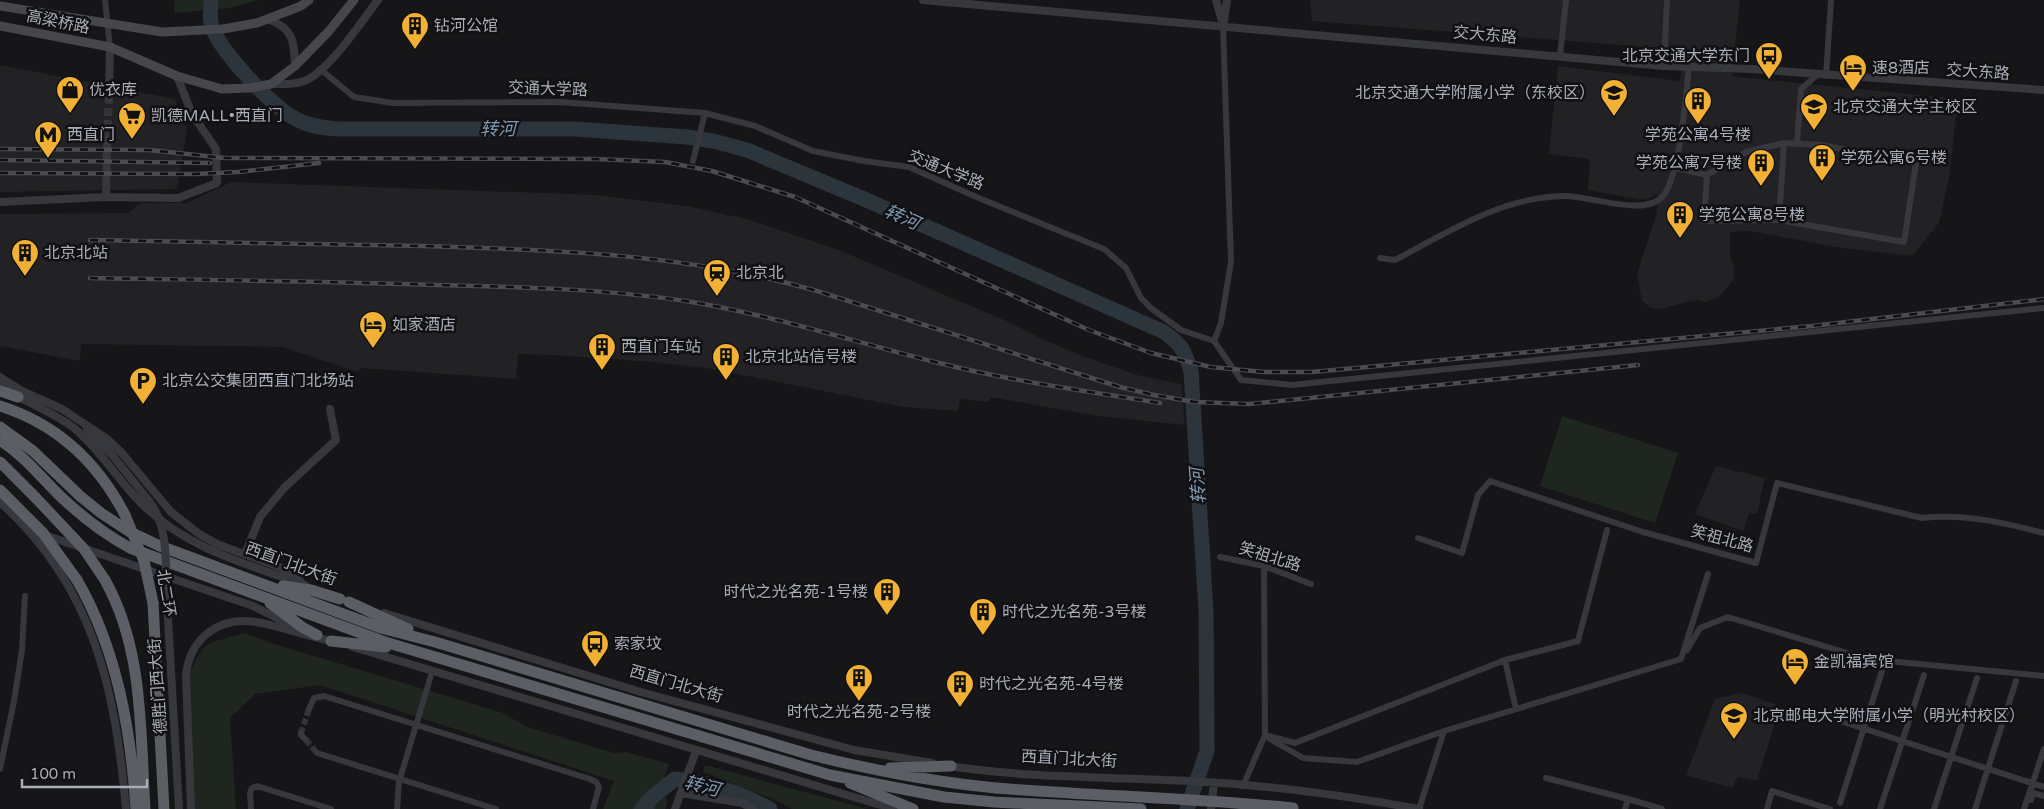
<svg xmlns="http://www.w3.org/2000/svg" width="2044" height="809" viewBox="0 0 2044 809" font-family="'Varela Round','Noto Sans SC',sans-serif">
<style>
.built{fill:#222225}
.green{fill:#1e261f}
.water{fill:#2c353c}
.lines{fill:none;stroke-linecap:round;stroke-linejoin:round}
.river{stroke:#2c353c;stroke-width:15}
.minor-tunnel{stroke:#333438;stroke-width:6;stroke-dasharray:6 3;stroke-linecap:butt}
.tertiary-tunnel{stroke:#333438;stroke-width:8;stroke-dasharray:8 4;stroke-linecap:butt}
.minor{stroke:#37383d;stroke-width:6}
.tertiary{stroke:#37383d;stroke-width:8}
.secondary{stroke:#45474d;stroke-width:9}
.trunk{stroke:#5b5e65;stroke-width:11}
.rail-casing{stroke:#4a4c52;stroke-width:4.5}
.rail{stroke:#111113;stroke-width:2.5;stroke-dasharray:8;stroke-linecap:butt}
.tertiary-bridge{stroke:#37383d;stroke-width:8}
.trunk-bridge{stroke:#5b5e65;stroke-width:11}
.labels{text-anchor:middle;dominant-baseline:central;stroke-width:5;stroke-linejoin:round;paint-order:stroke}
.street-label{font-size:16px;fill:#a8adb8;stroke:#111113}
.poi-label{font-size:16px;fill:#a8adb8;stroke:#111113;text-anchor:start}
.water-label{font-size:18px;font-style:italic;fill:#7f9bb3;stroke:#111113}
</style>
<rect width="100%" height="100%" fill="#161618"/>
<!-- built -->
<path class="built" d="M1310 0H1740L1732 76 1958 99 1949 178 1939 223 1912 256 1836 247 1750 231 1730 232V256L1734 267 1733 280 1719 297 1706 302 1697 300 1682 303 1662 309 1651 308 1642 301 1637 274 1657 213V194L1650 198 1643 200 1588 190 1590 159 1549 154 1558 66 1680 81 1684 50 1312 21Z
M0 65 175 99 181 119 187 129 177 189 0 192Z
M231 182 597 195 686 206 747 219 836 249 1009 322 1044 340 1085 357 1137 375 1181 384 1185 425 1099 416 990 397 989 402 960 399 958 411 904 407 713 369 653 362 554 355 518 354 516 379 361 368 358 372 283 347 81 344 80 361 0 346V214L128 213 141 203H187Z
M1716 466 1765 478 1757 514 1749 513 1743 531 1695 514Z
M1742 693 1780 706 1757 781 1738 777 1732 788 1686 775 1715 699Z"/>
<!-- green -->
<path class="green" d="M175 0H259L229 8 174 13Z
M1562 416 1678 453 1655 523 1540 486Z
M245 633 271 643 503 713 527 727 614 753 625 752 669 764 663 781 667 804 665 809H603L614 781 320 685 255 694 230 718 236 809H194L189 678C201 640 209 643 245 633Z
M705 765 867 809H792L775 800 703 772Z"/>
<!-- water -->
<path class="water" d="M642 796 655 809H633Z"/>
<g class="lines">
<!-- river -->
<path class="river" d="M211 0C211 8 209 19 212 27 221 52 271 105 294 118 308 126 322 128 338 129H575L687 137 713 141 747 150 864 199 1164 332C1182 345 1184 350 1191 371L1206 610 1207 751 1187 809
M643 809 652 797 675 779C708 782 741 793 770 809"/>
<!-- minor-tunnel -->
<path class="minor-tunnel" d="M301 733 309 709
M306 740 317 753"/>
<!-- tertiary-tunnel -->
<path class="tertiary-tunnel" d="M107 140 109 98"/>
<!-- minor -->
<path class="minor" d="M105 0 110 47
M1560 56 1566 0
M1664 66 1667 0
M320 69 354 97 393 103 560 102 705 113 755 126 813 151 864 161 909 167 981 199 1104 249 1126 268 1141 298 1151 308 1181 330 1214 341 1221 323 1231 262 1223 25
M1826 76 1831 0
M1797 144 1801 89 1817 75
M693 161 705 113
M1676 168 1707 175 1746 152 1784 143 1779 220
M1707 175 1704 221 1779 220 1904 242 1916 163 1821 145 1784 143
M1380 258 1395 260C1448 232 1502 197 1564 196 1588 195 1645 218 1663 196 1680 175 1686 95 1689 66
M1214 341 1241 380 1292 385 2044 308
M1418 538 1462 553 1478 495 1490 481 1643 532 1756 563 1777 483 1922 518C1963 513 2005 523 2044 533
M1220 557 1264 566 1311 584
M1687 650 1700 628 1728 617 1867 659 2044 676
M309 709 314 698 324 696 590 779 596 782 599 787 593 809
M1516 709 1505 660 1578 641 1607 530
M1825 716 2044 787
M301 733V735L306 740
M1265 735 1295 743 1505 660
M1270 739 1303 758 1357 762 1444 731
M317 753 496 809
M0 769 14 701 22 650 25 596
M1546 778 1628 799
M1243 786 1265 735 1264 566
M2031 800 2033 793 2044 796
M1840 803 1883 668
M251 809 250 793 252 788 257 786 331 809
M397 809 399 782 432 672
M1419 809 1444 731 1681 659 1708 574
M1625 809 1628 799 1662 809
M1767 809 1772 791 1830 809
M1880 809 1924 675
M1934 809 1977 678
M1975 809 2016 681
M2024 809 2044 749"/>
<!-- tertiary -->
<path class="tertiary" d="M923 0 1664 66 1751 69 2044 90
M1216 0 1223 25
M268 19C294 29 294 41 295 66
M1224 21 1227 0
M271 84C284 84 297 85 309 79 333 65 361 22 378 0
M109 98 110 47
M106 197 107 140
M0 202 106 197 178 198 217 183 216 149 192 114 177 76
M0 377 22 391 62 409 106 438 121 452 171 512 199 534 217 544 282 568 300 581
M0 382C21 403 51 410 74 428 101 450 118 481 143 505 188 549 247 564 305 585
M87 429 113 456 149 501
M0 502C94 587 115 688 126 809
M27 529 253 606 297 628
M245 554 260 517 284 488 336 440 330 409
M167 602 179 809
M384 613 641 692 854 750 932 763
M353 647 877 804 903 809
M948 766C1028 778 1110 777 1190 781 1267 785 1343 795 1419 809
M681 793 742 803 753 809
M191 809 186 675C190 638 219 616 256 622 281 626 306 636 331 641
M675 809 696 751
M1211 809 1214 783"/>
<!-- secondary -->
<path class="secondary" d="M0 6 162 32 223 29 257 23 301 6 309 0
M0 26 110 47 177 76 222 89 250 88 271 84 295 66 329 31 354 0"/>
<!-- trunk -->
<path class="trunk" d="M0 391 18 397
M0 406C57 424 98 463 125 515
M0 427 33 451 80 496 101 513 130 532 160 546 381 628 435 642 811 755C872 770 933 782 996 788
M0 440C23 455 40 476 59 495 81 516 104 534 130 548L385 642 830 775 944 797 994 802 1141 809
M0 462 35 497
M77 580C117 649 131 731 136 809
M105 580C144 650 140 731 145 809
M283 586 311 590 340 599
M349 602 408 629
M153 603 164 809
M270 603 302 627 317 635
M331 641 386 647
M890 768 951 766
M850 783 913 809"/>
<defs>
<path id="rail" d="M0 149 149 150 225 158 595 159 665 162 712 171 795 197 1089 330 1151 353 1211 367 1264 372H1312L1356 368 1812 326 2044 299
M0 160 210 163
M0 173 195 174 238 172 319 163
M90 240C202 242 313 244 424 246 557 250 689 254 817 291L1120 387 1154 395 1195 402 1249 404 1638 365
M90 278C206 280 322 281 438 285 523 287 608 289 692 302 775 316 855 342 935 362 1010 381 1085 391 1160 403"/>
</defs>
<!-- rail casing -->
<use href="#rail" class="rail-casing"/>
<!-- rail -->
<use href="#rail" class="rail"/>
<!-- tertiary-bridge -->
<path class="tertiary-bridge" d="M149 501C170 526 165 571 167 602"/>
<!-- trunk-bridge -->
<path class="trunk-bridge" d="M0 490 43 533 77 580
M35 497 84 549 105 580
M125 515 144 561 153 603
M996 788C1095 796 1195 798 1293 808"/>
</g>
<!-- icons -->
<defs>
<symbol id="building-pin" viewBox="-11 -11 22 30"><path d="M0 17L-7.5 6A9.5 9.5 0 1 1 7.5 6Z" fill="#f2b134" stroke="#111113"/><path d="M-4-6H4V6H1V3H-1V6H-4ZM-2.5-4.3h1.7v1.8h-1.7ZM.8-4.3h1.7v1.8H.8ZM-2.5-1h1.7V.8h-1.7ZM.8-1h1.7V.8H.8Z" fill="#111"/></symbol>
<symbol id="bus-pin" viewBox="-11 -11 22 30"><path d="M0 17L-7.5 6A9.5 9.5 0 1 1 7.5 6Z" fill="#f2b134" stroke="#111113"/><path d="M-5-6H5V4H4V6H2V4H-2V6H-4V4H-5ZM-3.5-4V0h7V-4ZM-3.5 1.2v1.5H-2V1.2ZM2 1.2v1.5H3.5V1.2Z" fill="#111"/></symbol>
<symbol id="hotel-pin" viewBox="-11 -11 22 30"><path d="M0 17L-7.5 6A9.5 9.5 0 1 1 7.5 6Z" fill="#f2b134" stroke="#111113"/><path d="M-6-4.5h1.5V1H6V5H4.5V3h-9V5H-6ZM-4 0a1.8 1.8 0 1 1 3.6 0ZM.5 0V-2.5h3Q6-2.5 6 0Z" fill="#111"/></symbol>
<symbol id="shop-pin" viewBox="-11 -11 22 30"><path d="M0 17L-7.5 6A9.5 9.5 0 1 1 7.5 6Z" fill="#f2b134" stroke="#111113"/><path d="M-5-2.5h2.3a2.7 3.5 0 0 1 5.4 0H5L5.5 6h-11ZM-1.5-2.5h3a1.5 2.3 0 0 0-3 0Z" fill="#111"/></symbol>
<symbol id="school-pin" viewBox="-11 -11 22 30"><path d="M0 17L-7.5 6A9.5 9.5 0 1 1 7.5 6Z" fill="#f2b134" stroke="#111113"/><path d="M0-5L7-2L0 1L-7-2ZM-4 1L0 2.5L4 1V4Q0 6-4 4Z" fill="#111"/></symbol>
<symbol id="university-pin" viewBox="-11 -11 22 30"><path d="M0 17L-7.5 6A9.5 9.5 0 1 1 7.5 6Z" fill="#f2b134" stroke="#111113"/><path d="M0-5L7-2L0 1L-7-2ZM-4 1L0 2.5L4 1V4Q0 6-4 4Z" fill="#111"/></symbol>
<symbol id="supermarket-pin" viewBox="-11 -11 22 30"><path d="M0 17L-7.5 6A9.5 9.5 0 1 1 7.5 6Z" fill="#f2b134" stroke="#111113"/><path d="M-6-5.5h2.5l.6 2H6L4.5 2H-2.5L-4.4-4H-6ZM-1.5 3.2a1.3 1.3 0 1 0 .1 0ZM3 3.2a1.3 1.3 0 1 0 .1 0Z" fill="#111"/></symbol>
<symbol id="metro-pin" viewBox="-11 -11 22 30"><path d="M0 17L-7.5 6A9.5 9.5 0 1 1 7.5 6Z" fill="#f2b134" stroke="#111113"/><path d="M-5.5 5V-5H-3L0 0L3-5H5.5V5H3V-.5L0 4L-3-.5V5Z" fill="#111"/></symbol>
<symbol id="station-pin" viewBox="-11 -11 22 30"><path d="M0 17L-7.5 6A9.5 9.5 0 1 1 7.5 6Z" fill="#f2b134" stroke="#111113"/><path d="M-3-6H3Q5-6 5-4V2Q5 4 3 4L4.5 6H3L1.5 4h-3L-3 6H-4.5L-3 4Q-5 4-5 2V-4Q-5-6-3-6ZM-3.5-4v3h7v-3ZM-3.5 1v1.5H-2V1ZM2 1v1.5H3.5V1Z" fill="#111"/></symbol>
<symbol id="parking-pin" viewBox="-11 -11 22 30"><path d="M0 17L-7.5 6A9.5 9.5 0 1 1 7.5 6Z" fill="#f2b134" stroke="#111113"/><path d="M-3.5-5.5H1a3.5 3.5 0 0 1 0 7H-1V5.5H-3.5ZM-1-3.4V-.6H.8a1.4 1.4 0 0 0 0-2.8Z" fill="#111"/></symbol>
</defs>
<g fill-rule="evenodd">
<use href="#building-pin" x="399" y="10" width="32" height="43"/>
<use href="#bus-pin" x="1753" y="40" width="32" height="43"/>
<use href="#hotel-pin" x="1837" y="52" width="32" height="43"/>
<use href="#shop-pin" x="54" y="74" width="32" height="43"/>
<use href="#school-pin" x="1598" y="77" width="32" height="43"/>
<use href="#building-pin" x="1682" y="85" width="32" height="43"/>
<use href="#university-pin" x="1798" y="91" width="32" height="43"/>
<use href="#supermarket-pin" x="116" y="100" width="32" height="43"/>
<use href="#metro-pin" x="32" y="119" width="32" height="43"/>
<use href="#building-pin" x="1806" y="142" width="32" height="43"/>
<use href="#building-pin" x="1745" y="147" width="32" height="43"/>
<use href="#building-pin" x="1664" y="199" width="32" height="43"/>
<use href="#building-pin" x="9" y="237" width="32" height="43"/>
<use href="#station-pin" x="701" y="257" width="32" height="43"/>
<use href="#hotel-pin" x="357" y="309" width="32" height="43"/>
<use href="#building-pin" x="586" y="331" width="32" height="43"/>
<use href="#building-pin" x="710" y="341" width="32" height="43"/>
<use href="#parking-pin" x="127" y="365" width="32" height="43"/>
<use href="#building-pin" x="871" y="576" width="32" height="43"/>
<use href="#building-pin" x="967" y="596" width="32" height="43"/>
<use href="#bus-pin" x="579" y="628" width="32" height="43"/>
<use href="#hotel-pin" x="1779" y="646" width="32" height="43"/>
<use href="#building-pin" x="843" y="662" width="32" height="43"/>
<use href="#building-pin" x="944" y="668" width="32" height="43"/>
<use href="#school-pin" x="1718" y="700" width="32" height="43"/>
</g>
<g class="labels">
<!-- street labels -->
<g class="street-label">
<text transform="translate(58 22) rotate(11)">高梁桥路</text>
<text transform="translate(1485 35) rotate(5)">交大东路</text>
<text transform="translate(1978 72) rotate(4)">交大东路</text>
<text transform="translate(548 89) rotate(2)">交通大学路</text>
<text transform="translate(946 170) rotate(22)">交通大学路</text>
<text transform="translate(1722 539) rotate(15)">笑祖北路</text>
<text transform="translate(1270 557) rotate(17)">笑祖北路</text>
<text transform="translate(291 564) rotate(20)">西直门北大街</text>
<text transform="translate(166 593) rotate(81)">北二环</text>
<text transform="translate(676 684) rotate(16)">西直门北大街</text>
<text transform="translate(158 686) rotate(-94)">德胜门西大街</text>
<text transform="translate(1069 759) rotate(3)">西直门北大街</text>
</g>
<!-- poi labels -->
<g class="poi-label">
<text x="434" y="26">钻河公馆</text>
<text x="1750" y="56" text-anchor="end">北京交通大学东门</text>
<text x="1872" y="68">速8酒店</text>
<text x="89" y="90">优衣库</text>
<text x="1595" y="93" text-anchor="end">北京交通大学附属小学（东校区）</text>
<text x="1833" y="107">北京交通大学主校区</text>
<text x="151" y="116">凯德MALL•西直门</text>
<text x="67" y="135">西直门</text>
<text x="1698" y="135" text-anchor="middle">学苑公寓4号楼</text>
<text x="1841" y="158">学苑公寓6号楼</text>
<text x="1742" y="163" text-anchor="end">学苑公寓7号楼</text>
<text x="1699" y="215">学苑公寓8号楼</text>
<text x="44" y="253">北京北站</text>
<text x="736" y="273">北京北</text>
<text x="392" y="325">如家酒店</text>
<text x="621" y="347">西直门车站</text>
<text x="745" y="357">北京北站信号楼</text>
<text x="162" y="381">北京公交集团西直门北场站</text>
<text x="868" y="592" text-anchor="end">时代之光名苑-1号楼</text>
<text x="1002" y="612">时代之光名苑-3号楼</text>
<text x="614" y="644">索家坟</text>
<text x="1814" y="662">金凯福宾馆</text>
<text x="979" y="684">时代之光名苑-4号楼</text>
<text x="859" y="712" text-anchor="middle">时代之光名苑-2号楼</text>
<text x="1753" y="716">北京邮电大学附属小学（明光村校区）</text>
</g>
<!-- water labels -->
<g class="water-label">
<text x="498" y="129">转河</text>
<text transform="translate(902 217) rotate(24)">转河</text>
<text transform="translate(1198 486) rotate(-94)">转河</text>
<text transform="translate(702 786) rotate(14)">转河</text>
</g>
</g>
<!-- scale -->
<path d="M22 779v8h125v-8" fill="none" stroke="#a8adb8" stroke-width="2.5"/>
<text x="30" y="779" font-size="15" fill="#a8adb8" stroke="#111113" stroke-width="4" paint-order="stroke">100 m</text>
</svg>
